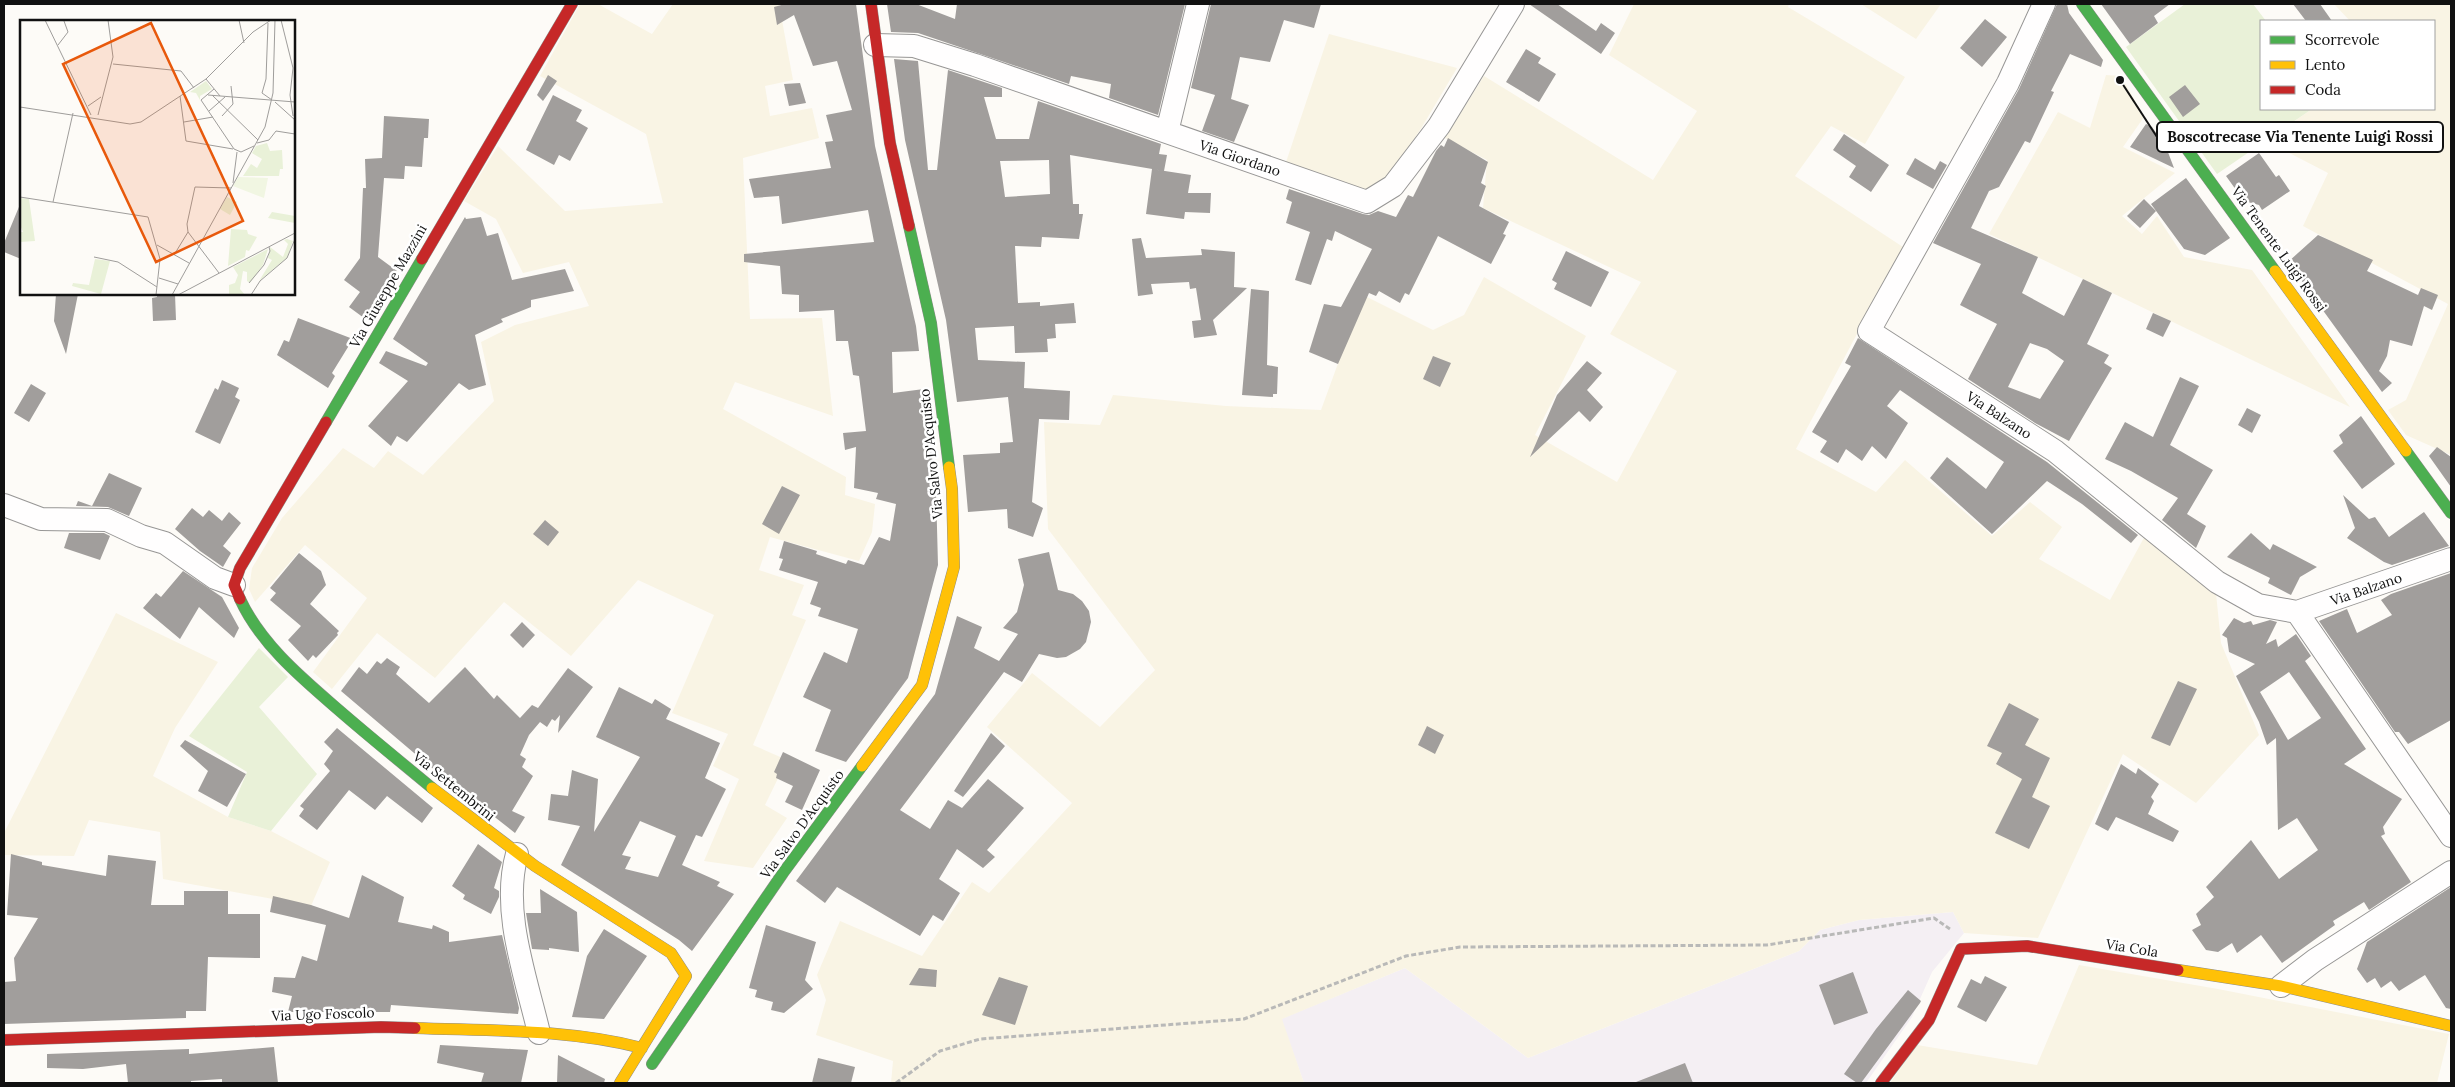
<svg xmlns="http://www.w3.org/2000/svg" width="2455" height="1087" viewBox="0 0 2455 1087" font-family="Lora,serif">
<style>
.industrial{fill:#f4eff3}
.farmland{fill:#f9f4e4}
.green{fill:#e9f1d8}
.building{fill:#a19e9c;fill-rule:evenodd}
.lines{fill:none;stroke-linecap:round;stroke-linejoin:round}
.street-casing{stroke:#979695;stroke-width:24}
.fast-casing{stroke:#8e8d8b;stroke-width:12}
.slow-casing{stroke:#8e8d8b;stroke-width:12}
.jam-casing{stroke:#8e8d8b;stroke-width:12}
.path{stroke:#b9b9b8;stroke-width:3;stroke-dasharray:5 2.5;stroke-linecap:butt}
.street{stroke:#fffefe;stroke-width:22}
.fast{stroke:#4caf50;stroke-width:11}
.slow{stroke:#ffc107;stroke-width:11}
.jam{stroke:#c62828;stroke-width:11}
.labels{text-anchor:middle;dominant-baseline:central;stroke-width:5;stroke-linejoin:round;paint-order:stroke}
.street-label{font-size:14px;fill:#111;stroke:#fff}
.inset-road{fill:none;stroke:#9f9d9b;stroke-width:1}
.view{fill:#e8590c;fill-opacity:0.15;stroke:#e8590c;stroke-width:2.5}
.inset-edge{fill:none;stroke:#111;stroke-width:2.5}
.leader{fill:none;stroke:#111;stroke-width:2}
.callout-dot{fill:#111;stroke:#fff;stroke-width:2}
.callout{fill:#fff;stroke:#111;stroke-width:2}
.callout-label{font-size:15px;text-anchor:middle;font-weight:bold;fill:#111}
</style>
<rect width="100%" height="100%" fill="#fdfbf7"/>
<!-- industrial -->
<path class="industrial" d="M1953 912 1964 933 1932 972 1912 1017 1866 1083H1304L1281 1019 1405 968 1528 1058 1799 951 1820 930 1859 920Z"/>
<!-- farmland -->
<path class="farmland" d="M580 4H598L652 34 673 4H779L793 80 765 86 770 116 812 108 819 138 743 158 750 319 822 318 833 416 735 382 723 409 846 477 845 495 875 504 872 532 859 561 770 537 759 570 804 585 792 615 806 620 753 745 787 760 765 805 787 818 753 868 704 861 739 779 713 766 728 734 672 713 714 615 638 580 571 656 504 602 435 678 377 633 332 689 313 672 367 598 305 545 255 602 249 589 252 568 282 518 343 448 374 468 388 451 423 475 494 401 481 342 515 325 589 306 569 262 523 273 496 219 464 201 498 146 565 211 663 203 646 134 540 76Z
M1634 4H1789L1788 7 1905 77 1865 144 1831 126 1795 176 1903 247 1796 449 1876 492 1905 460 1992 536 2030 502 2062 527 2039 559 2110 600 2146 534 2216 593 2221 643 2259 735 2196 803 2123 754 2038 938 1964 933 1953 912 1859 920 1820 930 1799 951 1528 1058 1405 968 1282 1019 1304 1083H891L893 1061 816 1035 826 1000 817 975 840 921 922 956 972 882 989 893 1072 803 987 727 1032 673 1100 727 1155 670 1048 529 1044 422 1100 425 1113 395 1226 406 1321 410 1363 295 1433 330 1464 315 1484 277 1586 336 1535 435 1617 482 1677 371 1610 334 1641 282 1483 208 1487 160 1445 138 1484 76 1653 180 1697 111 1609 55Z
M1861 4H1941L1916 39Z
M2334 4H2451V455L2406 435 2388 410 2406 400 2448 304 2303 226 2328 173 2266 141 2312 109H2434V21H2350Z
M1329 34 1457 68 1422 127 1389 177 1363 193 1285 165Z
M2106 75 2121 76 2144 117 2123 147 2175 173 2122 216 2142 234 2157 216 2184 257 2252 270 2350 407 1989 234 2058 112 2090 128Z
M116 613 218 662 175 728 153 776 228 817 271 831 330 862 311 906 163 879 160 832 89 820 74 856 4 855V833Z
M2079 965 2218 989 2449 1034 2437 1083H1890L1917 1045 2037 1065Z"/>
<!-- green -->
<path class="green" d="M2185 4H2253L2266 21H2261V109H2312L2217 174 2126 47Z
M259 648 288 677 259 707 317 774 271 831 228 817 247 772 189 736Z"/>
<!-- building -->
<path class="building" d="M785 4H856L875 146 916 326 919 351 892 352 893 393 924 389 936 490 938 565 908 678 846 762 815 751 831 710 803 697 824 652 847 663 858 629 818 616 821 608 810 604 818 582 779 570 783 559 779 558 784 541 817 551 816 554 846 564 848 560 864 565 879 537 890 541 896 504 876 499 878 493 854 488 856 447 845 450 843 433 866 431 859 376 853 375 848 341H836L834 310 799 312V295L782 294 780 266 744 262V254L874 242 868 210 782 224 779 196 754 198 749 179 831 168 825 142 833 141 826 115 852 110 837 61 813 66 794 15 777 25 774 7Z
M887 4H916L955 19 957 4H1185L1158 115 1109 98 1111 84 1071 76 1069 84 918 33 891 32Z
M1211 4H1321L1314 28 1284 20 1270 62 1240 57 1231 99 1249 105 1234 142 1202 131 1215 95 1191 88Z
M1529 4H1557L1596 31 1601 23 1615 33 1601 54Z
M2057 4H2067L2069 13 2103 60 2101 67 2070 54 2051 91 2054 92 2030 143 2025 141 1999 187 1989 191 1971 228 2038 257 2022 293 2064 316 2083 279 2112 293 2087 344 2109 355 2104 363 2112 368 2069 441 2035 423 1968 379 1997 324 1960 305 1981 264 1933 243 2019 89ZM2030 343 2047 349 2064 361 2040 399 2008 387Z
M2101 4H2170L2154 16 2158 23 2130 44Z
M2293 4H2320L2332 21H2306Z
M1985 19 2007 37 1982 67 1960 48Z
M1526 49 1541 58 1538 63 1556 74 1539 102 1506 82Z
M894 59 918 61 928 170H937L948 70 1002 88V97H984L996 139H1029L1038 101 1161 144 1159 154 1167 155 1164 171 1070 155 1073 204H1079V214H1083L1079 239 1042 237 1041 247 1015 246 1018 303 1040 302V306L1074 303 1076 323 1055 324 1056 338 1047 339 1048 352 1015 353 1014 326 975 328 978 360 1025 362 1024 388 1070 391 1069 420 1039 419 1032 502 1043 508 1033 537 1008 528 1007 509 968 512 963 455 1000 453V443L1013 442 1008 397 957 402 946 320 905 140ZM1049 160 1050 194 1005 197 1000 161Z
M548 75 557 81 543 101 537 95Z
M800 83 806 103 789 106 784 84Z
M2185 85 2200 104 2183 117 2169 97Z
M553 95 582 110 576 121 588 128 570 161 559 155 554 165 526 150Z
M384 116 429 119 428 138H424L422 167 405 166 404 179 384 178 378 257 397 271 371 315 368 313 364 318 349 307 360 292 344 280 360 258 363 188H366L365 159 382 158Z
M2146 124 2152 127 2166 147 2174 168 2130 147Z
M1844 134 1889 165 1871 192 1849 177 1856 166 1833 150Z
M1448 138 1488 162 1481 183 1486 186 1479 206 1509 222 1503 234 1506 235 1491 264 1438 236 1409 295 1405 293 1400 303 1379 291 1376 296 1369 293 1338 364 1309 352 1324 304 1341 307 1372 249 1335 231 1332 241 1327 239 1311 285 1295 280 1310 232 1286 223 1292 202 1286 199 1289 189 1363 214 1369 215 1378 211 1396 217 1408 195 1413 197 1436 151 1441 145 1444 147Z
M2259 153 2276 177 2279 175 2290 191 2262 210 2259 205 2244 201 2226 176Z
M1915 158 1935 170 1940 161 1947 165 1933 189 1906 174Z
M1152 169 1191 175 1188 193H1211L1210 213 1185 212 1184 219 1146 214Z
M2186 178 2230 238 2205 255 2184 249 2151 204Z
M2144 199 2156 211 2140 228 2127 216Z
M21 202V259L4 252V243Z
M465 217 466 219 481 217 487 236 498 233 512 280 565 269 574 291 531 300V307L501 319 503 322 475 335 486 385 469 390 459 383 407 442 397 436 391 446 368 426 408 381 379 363 386 351 426 366 428 363 393 339Z
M2318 235 2373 260 2367 271 2418 295 2421 288 2438 295 2432 310 2424 306 2412 346 2390 340 2387 356 2379 371 2392 383 2382 392 2288 262Z
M1141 238 1146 258 1202 255 1201 249 1235 252 1234 287 1247 288 1213 320 1217 335 1194 338 1192 321 1201 320 1196 288 1190 289 1189 282 1151 284 1153 294 1138 296 1132 239Z
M1566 251 1609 272 1591 307 1554 289 1557 283 1552 280Z
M1251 289 1269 291 1267 365 1278 367 1277 394H1273V397L1242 395Z
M56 294H78L66 354 54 321Z
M157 294H175L176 320 153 321 152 298 157 297Z
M2153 313 2171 321 2163 337 2146 329Z
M298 318 353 339 332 373 335 376 328 388 277 355 284 340 289 342Z
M1858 338 2047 462 2138 535 2131 543 2082 504 2047 481 1992 534 1930 478 1947 457 1986 489 2004 462 1900 390 1887 406 1908 423 1886 459 1872 446 1862 461 1846 449 1838 463 1820 452 1827 441 1812 432 1851 366 1845 363Z
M1433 356 1451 363 1440 387 1423 379Z
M1587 361 1602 373 1587 390 1603 407 1590 422 1579 411 1530 457 1557 395Z
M2180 377 2199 386 2170 445 2213 470 2187 514 2206 526 2196 548 2162 520 2178 498 2131 471 2105 459 2125 422 2153 437Z
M222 380 239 388 235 397 240 400 220 444 195 432 215 388 218 390Z
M31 384 46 393 29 422 14 413Z
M2247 408 2261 415 2252 433 2238 425Z
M2361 416 2395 464 2362 489 2333 451 2343 443 2339 435Z
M2437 447 2451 457V487L2429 456Z
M109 473 142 488 129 516 108 507 76 506 78 501 92 506Z
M782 486 800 495 779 534 762 524Z
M2343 495 2369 519 2375 517 2389 537 2424 512 2449 546 2392 565 2384 562 2347 538 2355 528Z
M192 508 203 517 209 510 222 521 229 512 241 523 223 546 231 553 223 567 200 551 175 529Z
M545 520 559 532 548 546 533 534Z
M69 533H104L110 536 100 560 64 548Z
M2251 533 2270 550 2273 544 2317 567 2300 577 2291 595 2268 583 2270 578 2227 557Z
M1049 552 1058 590 1073 594 1082 601 1089 611 1091 622 1086 642 1080 649 1066 657 1057 658 1039 654 1022 682 1004 672 900 810 930 829 948 800 962 808 988 779 1024 808 987 850 995 857 983 868 957 849 939 879 960 893 943 921 933 915 920 936 837 887 825 903 796 881 935 694 957 616 982 627 974 648 999 661 1018 634 1003 628 1017 612 1024 585 1018 559Z
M299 553 321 571 326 585 310 604 339 631 337 633 338 635 316 658 313 655 308 661 288 640 301 626 270 600 276 593 270 588Z
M183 571 222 597 239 628 234 638 199 607 180 639 143 608 156 593 161 597Z
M2451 573V720L2408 744 2399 732H2395L2319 621 2347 609 2357 633 2392 615 2381 600 2391 594Z
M2234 618 2244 623 2251 621 2253 625 2270 620 2277 622 2266 644 2276 639 2278 647 2296 634 2311 656 2305 661 2366 749 2344 764 2402 799 2383 827 2385 834 2381 836 2411 882 2369 910 2364 902 2333 921 2335 925 2282 963 2261 935 2237 953 2232 943 2218 952 2206 950 2192 930 2201 925 2196 914 2214 897 2206 887 2251 840 2279 879 2318 850 2297 818 2278 830 2276 738 2267 745 2259 722 2236 676 2255 664 2229 652 2227 638 2222 635ZM2289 672 2321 718 2288 740 2260 692Z
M522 622 535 635 523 648 510 635Z
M387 658 400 667 396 674 429 703 465 667 494 699 497 695 520 718 532 705 538 708 568 668 593 687 558 733 560 715 555 721 552 719 547 727 540 722 529 735 520 755 526 759 522 767 533 776 512 811 525 817 515 833 427 764 341 691 359 667 367 674 377 661 381 664Z
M2178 681 2197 689 2170 746 2151 738Z
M619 687 652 704 655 699 671 709 666 719 720 743 705 778 726 789 702 837 696 835 682 865 720 882 717 886 734 894 692 951 679 940 561 865 580 826 548 820 551 794 568 796 572 770 598 779 594 832 640 757 596 737ZM640 821 676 836 658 877 625 869 631 857 622 855Z
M2009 703 2039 719 2025 745 2050 758 2032 797 2050 806 2029 849 1995 833 2022 779 1996 764 2002 753 1987 746Z
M1427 726 1444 735 1435 754 1418 745Z
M337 728 433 808 422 823 387 796 375 810 349 790 317 830 299 816 304 809 300 806 330 771 324 764 333 751 324 742Z
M991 733 1005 746 963 797 954 791Z
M185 740 246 774 227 807 198 791 208 771 180 746Z
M783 752 820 770 802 810 785 802 793 786 776 778 777 774 774 772Z
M2121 764 2136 774 2138 768 2159 784 2151 797 2154 801 2148 814 2179 831 2173 842 2116 817 2108 831 2095 824Z
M478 844 502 862 494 888 499 891V897L491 914 463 899 465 895 452 886Z
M11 854 42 862V865L106 876 108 855 156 861 151 905H184V891H228V914H260V958L208 957 206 1011H186V1018L4 1024V982L16 981 14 958 38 918 7 915Z
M362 875 404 897 398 922 432 929 433 925 449 932V942L502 935 519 1008 518 1014 391 1005 390 1012H288L292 996 272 992 274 977 295 978 302 956 317 961 326 925 270 912 273 896 311 905 349 918Z
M2451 887V1009L2446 1008 2425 975 2399 991 2391 981 2381 988 2375 978 2367 983 2357 969 2367 942Z
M540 889 577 912 579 952 549 948V950L532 949 526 913H541Z
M766 925 816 942 805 980 813 989 784 1013 771 1010 773 1002 755 997 757 990 749 988Z
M604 929 647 956 604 1019 572 1017 587 956Z
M919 968 937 970 936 987 909 985Z
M1853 972 1868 1013 1834 1025 1819 985Z
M1985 976 2007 987 1986 1022 1957 1007 1971 979 1981 984Z
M999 977 1028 986 1015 1025 982 1015Z
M1908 990 1921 1001 1920 1003 1861 1083H1857L1844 1074 1876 1029Z
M440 1045 528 1050 521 1083H481L484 1073 437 1063Z
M274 1047 278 1083H222V1079L191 1081V1083H128L126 1064 83 1069 47 1068V1054L189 1049V1054Z
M558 1055 605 1079 604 1083H557Z
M818 1058 855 1067 851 1083H812Z
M1685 1063 1693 1083H1636V1082Z"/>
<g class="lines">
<defs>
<path id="street" d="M2044 4 2008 83 1869 331 2055 451 2217 582 2258 605 2297 612 2451 559
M875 45 914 46 975 65 1367 202 1393 186 1439 126 1513 4
M1167 132 1198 4
M4 505 41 519 107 520 141 536 165 543 215 578 234 585
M2297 612 2451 836
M517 854C501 911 526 977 539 1033
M2281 986 2315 960 2451 872"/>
<path id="fast" d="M2082 4 2275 271
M909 226 931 323 949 467
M326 422 422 259
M2406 451 2451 513
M240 599C261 645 304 680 341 712 371 738 402 763 432 788
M652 1064 783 873 862 766"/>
<path id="slow" d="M2275 271 2406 451
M862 766 922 685 954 567 952 489 949 467
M432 788 535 866 671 953 686 976 620 1083
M2178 970 2281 986 2451 1026
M415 1028C491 1031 569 1029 642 1048"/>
<path id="jam" d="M871 4 890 143 909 226
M422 259 572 4
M240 599 234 585 240 568 326 422
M4 1040 381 1027 415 1028
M1881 1083 1929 1020 1961 949 2027 946 2178 970"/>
</defs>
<!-- street casing -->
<use href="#street" class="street-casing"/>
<!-- fast casing -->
<use href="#fast" class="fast-casing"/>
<!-- slow casing -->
<use href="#slow" class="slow-casing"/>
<!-- jam casing -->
<use href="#jam" class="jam-casing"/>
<!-- path -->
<path class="path" d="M896 1083 940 1051 980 1039 1244 1019 1406 956 1460 947 1767 945 1934 918 1950 929"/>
<!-- street -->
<use href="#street" class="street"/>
<!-- fast -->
<use href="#fast" class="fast"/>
<!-- slow -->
<use href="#slow" class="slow"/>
<!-- jam -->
<use href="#jam" class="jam"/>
</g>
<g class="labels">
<!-- street labels -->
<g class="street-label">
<text transform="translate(1240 158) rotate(19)">Via Giordano</text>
<text transform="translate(2279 249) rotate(54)">Via Tenente Luigi Rossi</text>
<text transform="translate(388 286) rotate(-60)">Via Giuseppe Mazzini</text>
<text transform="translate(1999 415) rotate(33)">Via Balzano</text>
<text transform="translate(931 454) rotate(-96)">Via Salvo D'Acquisto</text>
<text transform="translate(2366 589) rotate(-19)">Via Balzano</text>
<text transform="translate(454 786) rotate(39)">Via Settembrini</text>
<text transform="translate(802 824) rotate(-54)">Via Salvo D'Acquisto</text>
<text transform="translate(2132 948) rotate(9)">Via Cola</text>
<text transform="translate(323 1014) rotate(-2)">Via Ugo Foscolo</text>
</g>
</g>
<!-- overview -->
<g transform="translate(20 20)">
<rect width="275" height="275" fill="#fdfbf7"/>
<path d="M186 61 192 69 180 76V80L176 73 170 72ZM247 123 250 131 262 130 263 149H260L259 156H223L231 144 237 148 242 139 232 133 236 126ZM207 177 217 182 210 195 200 189ZM0 178 9 179 15 221 0 222V212H3L0 205ZM252 192 275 196V203L248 198ZM211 209 227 210 228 214 237 217 229 231 226 230 225 237 208 246ZM267 219 273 221 267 238 239 261 252 240 248 238 250 227 263 237 268 224 264 220ZM248 229 243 245 230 263 227 261V252L223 251 220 269 225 275H209V265L215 263 218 255 213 247ZM75 239 90 241 81 274 52 266 53 263 69 265Z" fill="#e9f1d8"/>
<path d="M218 157 248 158 244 178 213 166Z" fill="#f1f6e2"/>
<path class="inset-road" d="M25 0 71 95M219 0 224 23M261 0 273 48 270 75 273 96M248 3 246 59 242 73 252 80M38 25 48 12 44 1M93 44 161 51 174 68M186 59 200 76M194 69 181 80 214 129 221 132 234 126M188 75 275 82M192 75 238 120M160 76 166 121 213 129M255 82 275 100M68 86 81 77M0 87 110 104 121 102 186 59 233 12 251 0M189 91 205 77M78 95 93 37 88 0M202 96 213 84 211 66M164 102 193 97M237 123 249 120 256 111 275 114M213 163 217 132M0 177 128 197 140 239 136 275M33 182 53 93M137 225 169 243M154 235 168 212M74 237 98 242 137 267M199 253 168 212 167 204 175 167 211 168M139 258 158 264M229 263 244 245 250 231 249 227M152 275 245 107 253 73 255 0M158 275 275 213M231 275 240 261 267 238 275 219"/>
<path class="view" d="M131 3 223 201 136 242 43 44Z"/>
<rect width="275" height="275" class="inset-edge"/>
</g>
<!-- callouts -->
<path class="leader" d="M2120 80L2157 137"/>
<circle class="callout-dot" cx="2120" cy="80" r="5"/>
<rect class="callout" x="2157" y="122" width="286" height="30" rx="5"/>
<g class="callout-label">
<text x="2300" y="142">Boscotrecase Via Tenente Luigi Rossi</text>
</g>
<!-- border -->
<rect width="2455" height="1087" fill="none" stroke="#111111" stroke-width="10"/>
<!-- legend -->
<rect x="2260" y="20" width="175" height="90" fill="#ffffff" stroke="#a0a0a0"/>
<rect x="2270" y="36" width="25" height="8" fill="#4caf50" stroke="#a0a0a0"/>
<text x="2305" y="45" font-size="15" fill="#111111">Scorrevole</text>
<rect x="2270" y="61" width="25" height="8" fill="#ffc107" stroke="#a0a0a0"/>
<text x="2305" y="70" font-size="15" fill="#111111">Lento</text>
<rect x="2270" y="86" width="25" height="8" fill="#c62828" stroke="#a0a0a0"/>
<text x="2305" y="95" font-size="15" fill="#111111">Coda</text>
</svg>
